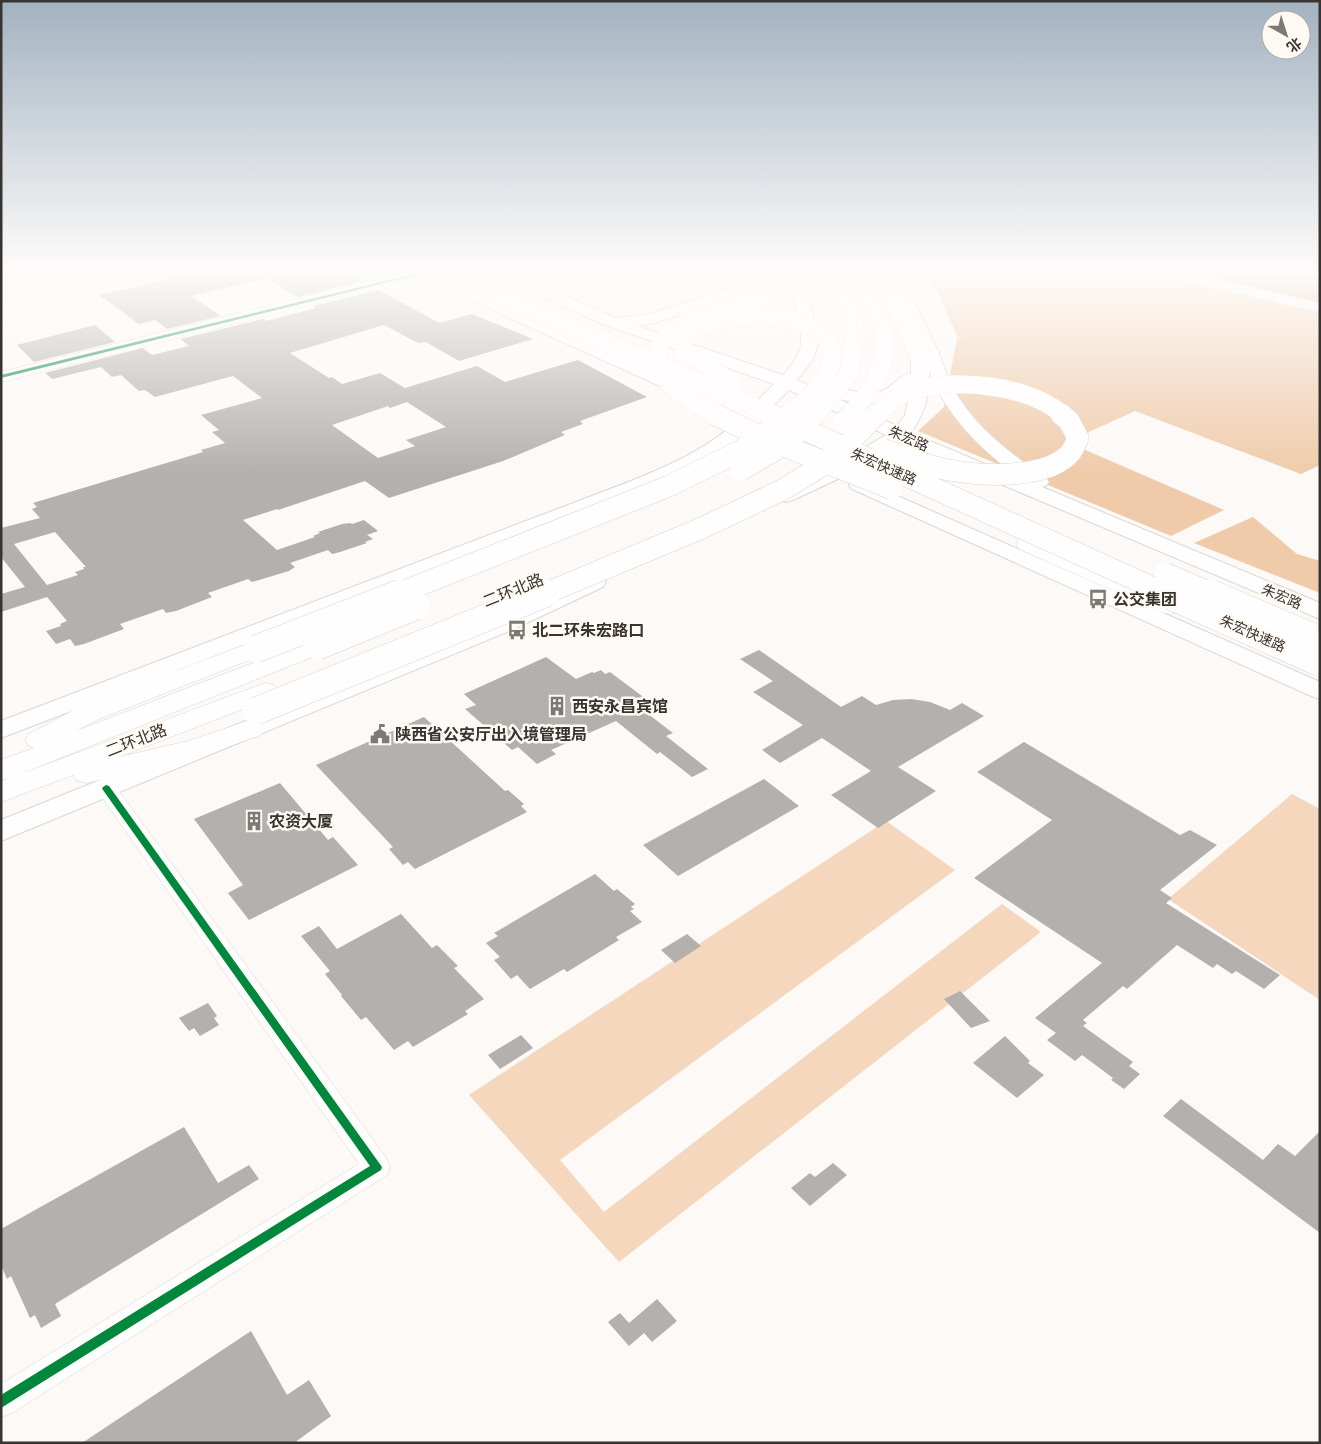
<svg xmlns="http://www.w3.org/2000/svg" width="1321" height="1444" viewBox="0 0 1321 1444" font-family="'Noto Sans','Noto Sans SC',sans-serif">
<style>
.green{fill:#f4d7bc}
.forest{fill:#efcbaa}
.water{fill:#daaf85}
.building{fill:#b3b0ae;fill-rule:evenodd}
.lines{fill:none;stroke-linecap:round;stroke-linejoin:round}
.service-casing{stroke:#d9d6d3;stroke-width:1}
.minor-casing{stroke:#d9d6d3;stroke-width:1}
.tertiary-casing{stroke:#d9d6d3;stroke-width:1}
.secondary-casing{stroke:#d9d6d3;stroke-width:2}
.trunk-casing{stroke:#d9d6d3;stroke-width:1}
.service{fill:#fffefe;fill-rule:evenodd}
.minor{fill:#fffefe;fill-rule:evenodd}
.tertiary{fill:#fffefe;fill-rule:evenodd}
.secondary{fill:#fffefe;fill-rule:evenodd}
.trunk{fill:#fffefe;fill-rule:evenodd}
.trunk-bridge-far2-casing{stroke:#d9d6d3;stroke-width:18;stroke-linecap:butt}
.trunk-bridge-far1-casing{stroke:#d9d6d3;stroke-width:22;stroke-linecap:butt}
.trunk-bridge-casing{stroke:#d9d6d3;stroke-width:28;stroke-linecap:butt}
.trunk-bridge-far2{stroke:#fffefe;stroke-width:18}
.trunk-bridge-far1{stroke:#fffefe;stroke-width:21}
.trunk-bridge{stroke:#fffefe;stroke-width:27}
.cycleway-casing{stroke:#fff9f3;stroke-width:3}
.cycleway{fill:#00873e;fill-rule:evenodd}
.labels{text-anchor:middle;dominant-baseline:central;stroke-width:5;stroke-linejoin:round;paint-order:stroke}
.far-street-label{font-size:14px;fill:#383431;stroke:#fff9f3}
.street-label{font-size:16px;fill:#383431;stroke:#fff9f3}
.poi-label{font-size:16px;font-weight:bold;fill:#383431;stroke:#fff9f3;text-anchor:start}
</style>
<rect width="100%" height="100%" fill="#fcf9f6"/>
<!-- green -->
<path class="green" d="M1292 794 1320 809V1000L1168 899Z
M886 821 955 870 560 1160 604 1212 1002 904 1041 932 619 1262 469 1095Z"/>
<!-- forest -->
<path class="forest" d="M524 271H595L552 283Z
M922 271H1163L1200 285 1320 312V465L1301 474 1135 411 1067 442 1224 510 1171 536 918 431 944 407 957 338 963 339 957 336 938 293Z
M1253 517 1297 554 1320 561V593L1194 543Z"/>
<!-- water -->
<path class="water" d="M1189 271H1320V303L1201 275Z"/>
<!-- building -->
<path class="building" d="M156 271H346L363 281 298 297 266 278 191 296 221 316 167 329 155 320 139 324 99 295 170 279Z
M379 290 439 323 472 314 533 339 459 361 426 342 418 343 384 325 290 353 329 378 332 377 342 384 380 373 405 388 477 366 505 382 578 360 647 397 580 421 583 424 561 432 565 435 503 461 389 498 365 481 278 510 277 509 243 520 277 550 315 537 313 536 320 533 318 532 342 524 350 523 352 524 364 520 378 531 367 535 373 539 365 542 367 543 340 552 332 554 328 550 290 563 295 567 289 571 252 582 248 579 208 593 212 597 176 611 166 613 163 609 120 624 124 629 84 644 75 646 70 639 56 644 46 631 61 626 60 624 67 621 47 597 1 612V594L25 587 1 557V528L40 518 32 509 37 507 33 503 203 452 201 450 225 443 212 432 219 430 201 415 262 398 233 376 155 397 145 390 139 391 121 375 112 377 101 367 52 379 45 373 143 348 152 355 189 346 181 339 263 319 266 321 316 308 313 306ZM407 402 446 427 406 440 415 446 378 458 332 425 388 406 390 408ZM55 532 86 567H83L84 569 75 572 78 575 47 585 14 544Z
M95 325 115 342 34 362 17 345Z
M759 650 841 707 862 696 876 705 893 700 911 699 930 702 950 710 962 703 984 716 898 767 936 791 878 828 831 795 871 771 822 738 780 763 762 750 803 725 753 692 773 681 740 659Z
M546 657 576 679 592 672 594 673 601 670 605 674 610 672 646 699 642 701 646 704 639 707 673 733 666 736 708 769 692 777 660 752 657 754 616 721 551 750 556 754 537 764 518 747 512 750 465 709 476 705 464 694Z
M424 717 505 791 508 790 524 804 521 806 527 812 415 869 408 862 403 865 389 849 393 847 316 765Z
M1024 742 1180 835 1190 830 1217 845 1160 890 1172 898 1166 903 1280 975 1264 989 1236 971 1232 974 1217 964 1213 968 1177 945 1127 989 1123 986 1083 1020 1087 1023 1083 1026 1133 1062 1129 1066 1140 1074 1124 1089 1111 1080 1113 1078 1082 1055 1075 1061 1047 1040 1056 1033 1035 1018 1102 963 974 878 1052 820 977 772Z
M764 779 799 806 678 876 643 845Z
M280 783 328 840 333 837 358 865 249 920 228 893 243 885 194 819Z
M595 874 614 891 617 889 635 904 631 907 634 909 630 911 642 922 616 937 619 940 567 972 564 969 530 989 517 975 511 979 494 960 500 957 486 943 498 936 494 933Z
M401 914 432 948 437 945 458 966 454 968 484 999 465 1011 468 1014 413 1047 408 1041 394 1050 366 1017 361 1020 341 996 342 995 325 974 330 971 301 936 319 926 337 949Z
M687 934 701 946 675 963 661 950Z
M960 991 990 1021 971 1028 944 999Z
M208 1003 217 1016 214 1018 219 1025 200 1036 194 1028 189 1031 179 1018Z
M521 1035 533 1048 500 1069 488 1055Z
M1005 1036 1030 1061 1028 1063 1044 1075 1017 1098 973 1063Z
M1181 1099 1263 1160 1278 1144 1295 1156 1320 1131V1233L1163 1116Z
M184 1127 218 1183 249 1165 259 1179 55 1304 61 1316 41 1328 35 1315 30 1318 11 1276 7 1279 1 1265V1229Z
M833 1163 847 1175 810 1206 791 1188 810 1173 815 1177Z
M657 1299 677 1321 652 1342 644 1333 629 1346 608 1322 620 1313 629 1323Z
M251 1331 287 1395 309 1380 331 1416 294 1443H82Z"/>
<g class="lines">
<defs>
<path id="service" d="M713 271 705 275 702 273 704 271Z"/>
<path id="minor" d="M106 781 113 783 387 1159 390 1167 387 1175 12 1413 1 1417V1384L359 1164 99 793 96 788 99 783Z"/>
<path id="tertiary" d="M411 271 428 273 426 276 1 382V372Z"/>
<path id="secondary" d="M411 271H431L747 411 774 384 600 323 490 274 488 271H508L616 318 646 315 777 273 776 271H792C804 286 821 328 817 347 814 360 805 371 797 380L833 397 831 394 834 390C848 387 862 396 877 393 891 390 898 375 911 373V364L914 360H924L899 305 873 271H889C913 295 927 326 940 356 944 367 948 378 953 388 974 427 1010 453 1046 478L1049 482 1046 486 1042 487 1320 603V619L901 442 840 478 793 500 786 502 779 500 776 496 779 492 826 470 886 435 789 390 761 418 787 435 789 439 787 443C773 447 762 436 751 428 721 457 682 474 645 490L1 738V721L631 481C668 466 707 449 737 421L413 274ZM784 281C793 294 805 333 800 349 797 359 790 367 783 375L638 326 654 323ZM929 371C947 417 981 450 1021 479L911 433C926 410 929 398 929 371ZM911 388 905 415 897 426 836 398C863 406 889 407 911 388Z
M859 479 1320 682V699L1311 696 852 489 849 485 852 481Z
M595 575 603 577 606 582 603 587 514 629 1 841V820L498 619Z"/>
<path id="trunk" d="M817 271H833L849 292 847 295H835Z
M857 271H874C900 296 916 330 929 364L926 368 920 369 914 368 896 326 883 302Z
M1027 537 1179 602 1182 607 1179 612 1170 614 1161 612 1019 549 1016 544 1019 539Z
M318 638 327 641 331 646 327 651 18 775 265 683 274 685 278 691 274 697 119 757 188 741 251 720 261 723 265 729 261 735 205 754 87 783 77 781 73 775 1 802V781L10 778 1 780V760L34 748 29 746 25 740 29 734 79 707 247 644 256 641 265 644 269 649 265 654 99 719 76 731Z"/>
</defs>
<!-- service casing -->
<use href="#service" class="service-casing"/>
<!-- minor casing -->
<use href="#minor" class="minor-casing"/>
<!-- tertiary casing -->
<use href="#tertiary" class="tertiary-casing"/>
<!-- secondary casing -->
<use href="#secondary" class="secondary-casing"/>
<!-- trunk casing -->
<use href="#trunk" class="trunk-casing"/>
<!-- service -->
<use href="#service" class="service"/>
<!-- minor -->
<use href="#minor" class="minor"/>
<!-- tertiary -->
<use href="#tertiary" class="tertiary"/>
<!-- secondary -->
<use href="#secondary" class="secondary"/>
<!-- trunk -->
<use href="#trunk" class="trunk"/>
<defs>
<path id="trunk-bridge-far2" d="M446 273 773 415
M734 384 684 350 682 343C691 333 699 325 713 321 743 312 817 311 831 347 840 369 804 404 789 415
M717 415C700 406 682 396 669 383 639 351 671 328 701 316 726 307 753 303 778 292L790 285 800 275 799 271
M814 415 834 394 848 375 855 341 852 314 841 292
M850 415C872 391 894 358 881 324 877 312 869 301 863 290
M876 415C886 404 899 394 914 390 958 378 1028 385 1063 415"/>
<path id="trunk-bridge-far1" d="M714 414 762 437 892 489
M770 414 1167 594
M844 422 852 414
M883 449C905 457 927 466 949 470 981 476 1048 480 1071 452 1074 448 1076 442 1078 438L1069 421 1061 414
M741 470 787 443 815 414
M1165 573 1213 594
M397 594 669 486 742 450 790 414
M544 594 702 528 784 489 833 459 877 414"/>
<path id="trunk-bridge" d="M1164 593 1320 663
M1210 593 1320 640
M318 646 416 606
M256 649 400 593
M256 711 547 593"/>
</defs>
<!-- trunk-bridge-far2 casing -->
<use href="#trunk-bridge-far2" class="trunk-bridge-far2-casing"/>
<!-- trunk-bridge-far1 casing -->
<use href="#trunk-bridge-far1" class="trunk-bridge-far1-casing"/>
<!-- trunk-bridge casing -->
<use href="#trunk-bridge" class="trunk-bridge-casing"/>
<!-- trunk-bridge-far2 -->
<use href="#trunk-bridge-far2" class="trunk-bridge-far2"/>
<!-- trunk-bridge-far1 -->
<use href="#trunk-bridge-far1" class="trunk-bridge-far1"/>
<!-- trunk-bridge -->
<use href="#trunk-bridge" class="trunk-bridge"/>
<defs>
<path id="cycleway" d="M421 272H422V274L1 378V375Z
M106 785 109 786 382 1167 381 1170 1 1408V1395L370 1166 103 790 102 788Z"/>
</defs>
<!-- cycleway casing -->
<use href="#cycleway" class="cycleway-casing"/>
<!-- cycleway -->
<use href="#cycleway" class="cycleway"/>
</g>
<!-- sky -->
<linearGradient id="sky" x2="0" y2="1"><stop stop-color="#a2b2c0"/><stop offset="0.57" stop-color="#fefcfb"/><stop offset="1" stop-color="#fefcfb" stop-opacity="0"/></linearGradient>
<rect width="1321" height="474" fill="url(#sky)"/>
<!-- icons -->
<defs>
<symbol id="bus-bare" viewBox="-9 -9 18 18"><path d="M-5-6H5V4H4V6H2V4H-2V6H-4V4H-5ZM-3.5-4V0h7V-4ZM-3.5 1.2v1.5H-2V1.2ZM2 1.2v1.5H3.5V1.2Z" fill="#7d7976" stroke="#fff9f3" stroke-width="2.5" paint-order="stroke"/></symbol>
<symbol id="building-bare" viewBox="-9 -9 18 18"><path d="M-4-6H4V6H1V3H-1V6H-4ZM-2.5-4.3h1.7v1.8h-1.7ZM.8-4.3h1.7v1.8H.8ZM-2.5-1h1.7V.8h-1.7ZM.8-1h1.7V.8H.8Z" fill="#7d7976" stroke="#fff9f3" stroke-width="2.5" paint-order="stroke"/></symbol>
<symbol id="civic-bare" viewBox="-9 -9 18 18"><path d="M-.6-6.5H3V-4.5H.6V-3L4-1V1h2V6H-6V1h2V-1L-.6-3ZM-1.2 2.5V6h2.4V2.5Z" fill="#7d7976" stroke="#fff9f3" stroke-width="2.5" paint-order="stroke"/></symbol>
</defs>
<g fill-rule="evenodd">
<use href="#bus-bare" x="1084" y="585" width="28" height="28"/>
<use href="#bus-bare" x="503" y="616" width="28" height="28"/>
<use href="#building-bare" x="543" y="692" width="28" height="28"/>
<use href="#civic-bare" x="366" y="720" width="28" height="28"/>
<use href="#building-bare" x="240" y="807" width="28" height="28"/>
</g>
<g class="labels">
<!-- far-street labels -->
<g class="far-street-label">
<text transform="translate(909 438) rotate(24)">朱宏路</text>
<text transform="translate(884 466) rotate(24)">朱宏快速路</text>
<text transform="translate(1282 596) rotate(23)">朱宏路</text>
<text transform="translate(1253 633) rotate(24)">朱宏快速路</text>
</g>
<!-- street labels -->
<g class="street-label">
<text transform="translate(513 590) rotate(-22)">二环北路</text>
<text transform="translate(136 740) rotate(-21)">二环北路</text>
</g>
<!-- poi labels -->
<g class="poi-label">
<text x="1113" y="599">公交集团</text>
<text x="532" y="630">北二环朱宏路口</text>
<text x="572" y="706">西安永昌宾馆</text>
<text x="395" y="734">陕西省公安厅出入境管理局</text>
<text x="269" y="821">农资大厦</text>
</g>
</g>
<!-- border -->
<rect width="1321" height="1444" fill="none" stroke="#383431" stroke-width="5"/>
<!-- north arrow -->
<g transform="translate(1286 35) rotate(141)"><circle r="24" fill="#fff9f3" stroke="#afaaa5"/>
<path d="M0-4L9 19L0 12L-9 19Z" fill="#7d7976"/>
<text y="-8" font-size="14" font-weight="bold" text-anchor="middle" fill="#383431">北</text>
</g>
</svg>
